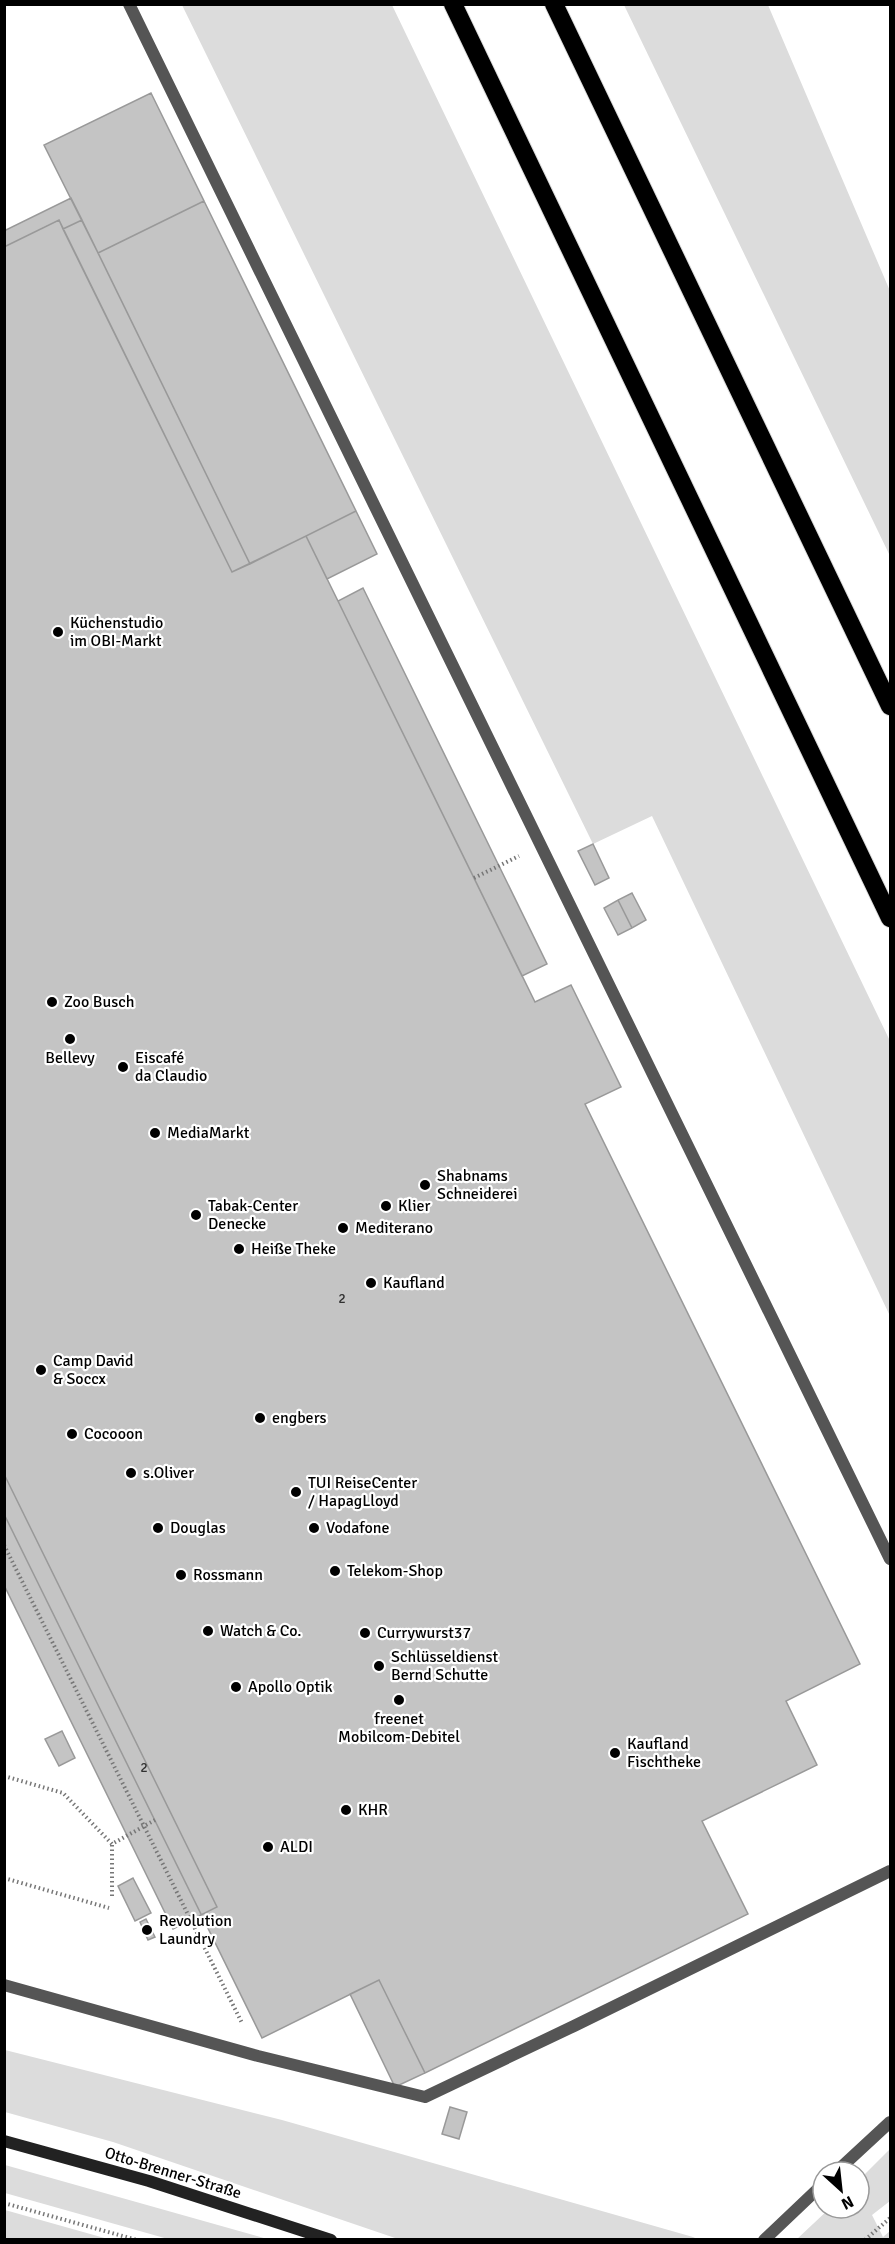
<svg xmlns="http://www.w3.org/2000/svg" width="895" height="2244" viewBox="0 0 895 2244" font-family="Signika,sans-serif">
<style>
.green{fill:#dcdcdc}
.building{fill:#c4c4c4;stroke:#999;stroke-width:1.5}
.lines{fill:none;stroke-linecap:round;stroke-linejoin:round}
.highway-casing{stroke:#dbdbdb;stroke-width:20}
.path{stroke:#777;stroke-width:4;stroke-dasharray:1.5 3;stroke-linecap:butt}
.lane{stroke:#555;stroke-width:12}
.secondary{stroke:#222;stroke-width:12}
.highway{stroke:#000;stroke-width:18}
.poi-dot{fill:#000;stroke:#fff;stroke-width:2}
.labels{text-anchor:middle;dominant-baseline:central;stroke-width:4.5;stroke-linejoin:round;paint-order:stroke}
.number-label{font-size:14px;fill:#313131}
.poi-label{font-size:16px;fill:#000;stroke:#fff;text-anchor:start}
.street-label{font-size:16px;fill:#000;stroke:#fff}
</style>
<rect width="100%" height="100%" fill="#fff"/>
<!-- green -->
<path class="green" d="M182 5H392L890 1041V1316L652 816 593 844Z
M624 5H768L890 291V556Z
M5 2050 282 2120 693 2237 697 2239H398L113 2142 5 2112Z
M890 2149V2201L872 2215 883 2237 890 2231V2239H797L830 2208H859V2180Z
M5 2165 257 2236 267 2239H168L5 2193Z
M5 2210 108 2239H5Z"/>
<!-- building -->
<path class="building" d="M151 93 204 201 98 253 44 145Z
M71 198 82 220 63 229 59 220 4 247V226L6 230Z
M204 201 356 511 250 564 98 253Z
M59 220 232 572 306 536 535 1002 571 985 621 1087 585 1104 860 1664 786 1701 817 1765 702 1821 748 1914 425 2073 379 1980 262 2038 4 1514V247Z
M82 220 250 564 232 572 63 229Z
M356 511 377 554 327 579 306 536Z
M363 588 547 964 522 976 338 601Z
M593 844 609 878 595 885 578 851Z
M632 893 646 920 632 928 618 900Z
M618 900 632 928 618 935 604 908Z
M4 1474 217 1907 173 1929 4 1585Z
M62 1731 75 1758 59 1766 45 1739Z
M133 1878 151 1913 135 1921 118 1886Z
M146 1919 155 1937 148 1940 140 1922Z
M379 1980 425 2073 395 2087 350 1994Z
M450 2107 467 2112 459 2139 442 2134Z"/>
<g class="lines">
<defs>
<path id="highway" d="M453 4 890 918
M554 4 890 706"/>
</defs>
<!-- highway casing -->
<use href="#highway" class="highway-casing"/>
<!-- path -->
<path class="path" d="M474 878 519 856
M4 1545 242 2023
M4 1776 63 1793 112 1844 155 1820
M4 1878 109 1908
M112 1896V1844
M4 2203 137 2240
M865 2240 890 2218"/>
<!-- lane -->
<path class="lane" d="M129 4 890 1559
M4 1985 258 2056 425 2097 574 2026 890 1871
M836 2172 890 2122
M764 2240 823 2184"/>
<!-- secondary -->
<path class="secondary" d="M4 2141 149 2181 331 2240"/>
<!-- highway -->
<use href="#highway" class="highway"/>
</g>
<!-- markers -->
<g class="poi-dot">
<circle cx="58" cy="632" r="6"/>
<circle cx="52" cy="1002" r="6"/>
<circle cx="70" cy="1039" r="6"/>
<circle cx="123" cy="1067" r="6"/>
<circle cx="155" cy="1133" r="6"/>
<circle cx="425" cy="1185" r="6"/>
<circle cx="386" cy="1206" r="6"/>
<circle cx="196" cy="1215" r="6"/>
<circle cx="343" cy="1228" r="6"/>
<circle cx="239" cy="1249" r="6"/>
<circle cx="371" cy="1283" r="6"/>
<circle cx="41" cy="1370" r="6"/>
<circle cx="260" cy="1418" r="6"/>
<circle cx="72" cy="1434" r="6"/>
<circle cx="131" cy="1473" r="6"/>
<circle cx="296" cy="1492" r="6"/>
<circle cx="158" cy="1528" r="6"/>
<circle cx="314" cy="1528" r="6"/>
<circle cx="335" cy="1571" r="6"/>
<circle cx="181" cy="1575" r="6"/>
<circle cx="208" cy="1631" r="6"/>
<circle cx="365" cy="1633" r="6"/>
<circle cx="379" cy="1666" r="6"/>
<circle cx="236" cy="1687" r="6"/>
<circle cx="399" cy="1700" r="6"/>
<circle cx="615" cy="1753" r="6"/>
<circle cx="346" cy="1810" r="6"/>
<circle cx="268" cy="1847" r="6"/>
<circle cx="147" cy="1930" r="6"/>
</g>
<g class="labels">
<!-- number labels -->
<g class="number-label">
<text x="342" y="1298">2</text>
<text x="144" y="1767">2</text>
</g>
<!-- poi labels -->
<g class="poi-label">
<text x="70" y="623">Küchenstudio<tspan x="70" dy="18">im OBI-Markt</tspan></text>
<text x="64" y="1002">Zoo Busch</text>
<text x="70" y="1058" text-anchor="middle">Bellevy</text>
<text x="135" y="1058">Eiscafé<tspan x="135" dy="18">da Claudio</tspan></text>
<text x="167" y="1133">MediaMarkt</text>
<text x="437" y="1176">Shabnams<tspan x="437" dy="18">Schneiderei</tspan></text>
<text x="208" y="1206">Tabak-Center<tspan x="208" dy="18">Denecke</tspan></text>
<text x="398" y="1206">Klier</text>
<text x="355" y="1228">Mediterano</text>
<text x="251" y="1249">Heiße Theke</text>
<text x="383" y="1283">Kaufland</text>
<text x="53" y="1361">Camp David<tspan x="53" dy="18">&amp; Soccx</tspan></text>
<text x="272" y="1418">engbers</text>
<text x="84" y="1434">Cocooon</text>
<text x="143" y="1473">s.Oliver</text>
<text x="308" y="1483">TUI ReiseCenter<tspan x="308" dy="18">/ HapagLloyd</tspan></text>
<text x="170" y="1528">Douglas</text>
<text x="326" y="1528">Vodafone</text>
<text x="347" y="1571">Telekom-Shop</text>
<text x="193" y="1575">Rossmann</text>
<text x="220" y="1631">Watch &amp; Co.</text>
<text x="377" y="1633">Currywurst37</text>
<text x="391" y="1657">Schlüsseldienst<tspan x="391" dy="18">Bernd Schutte</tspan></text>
<text x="248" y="1687">Apollo Optik</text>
<text x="399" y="1719" text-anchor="middle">freenet<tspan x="399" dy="18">Mobilcom-Debitel</tspan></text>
<text x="627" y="1744">Kaufland<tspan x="627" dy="18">Fischtheke</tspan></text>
<text x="358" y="1810">KHR</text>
<text x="280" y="1847">ALDI</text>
<text x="159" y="1921">Revolution<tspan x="159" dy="18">Laundry</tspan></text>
</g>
<!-- street labels -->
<g class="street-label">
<text transform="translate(173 2173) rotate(17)">Otto-Brenner-Straße</text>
</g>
</g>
<!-- border -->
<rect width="895" height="2244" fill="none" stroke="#000000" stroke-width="12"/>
<!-- north arrow -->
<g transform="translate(841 2190) rotate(153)"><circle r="28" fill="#ffffff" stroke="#999999" stroke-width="1.5"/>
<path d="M0-4.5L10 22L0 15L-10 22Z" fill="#000000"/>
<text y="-9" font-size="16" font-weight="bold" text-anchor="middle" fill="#000000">N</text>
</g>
</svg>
